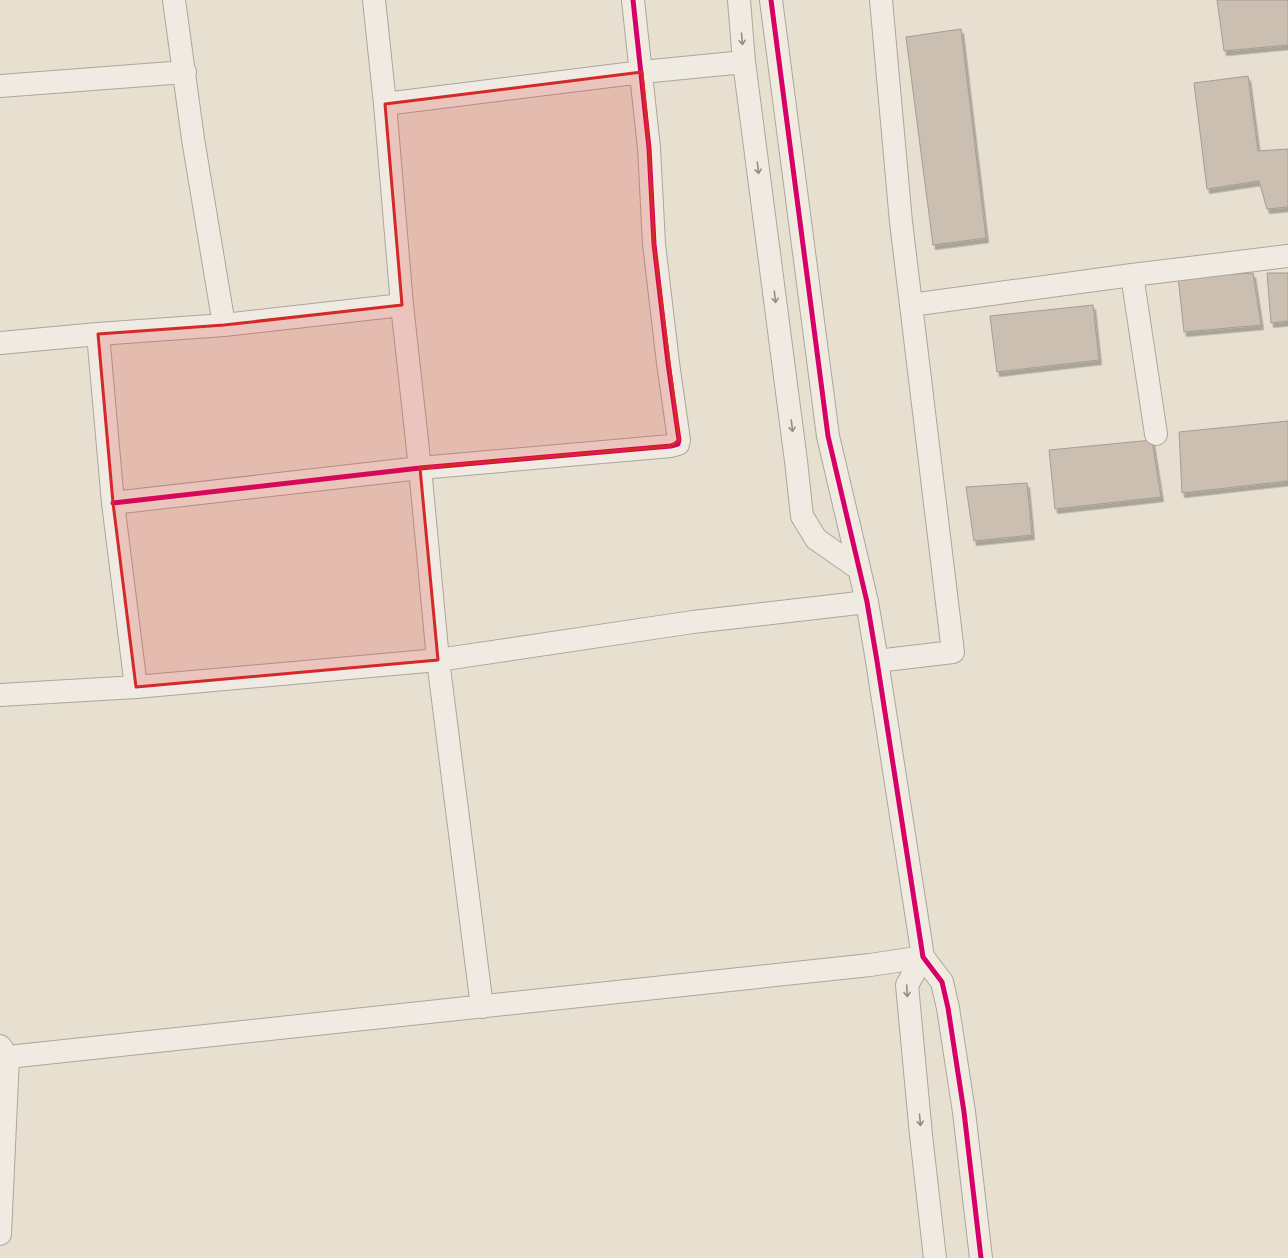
<svg xmlns="http://www.w3.org/2000/svg" width="1288" height="1258" viewBox="0 0 1288 1258" font-family="Merriweather,serif">
<style>
.building{fill:#cbbfb2;stroke:#a89c90;filter:url(#shadow)}
.lines{fill:none;stroke-linecap:round;stroke-linejoin:round}
.minor-casing{stroke:#ada599;stroke-width:24}
.minor{stroke:#efebe3;stroke-width:22}
.cycleway-casing{stroke:#f7eed8;stroke-width:8}
.cycleway{stroke:#d6006c;stroke-width:5}
.oneway{stroke:#968c82}
.marked{fill:#d62828;fill-opacity:0.2;stroke:#d62828;stroke-width:3;stroke-linejoin:round}
</style>
<defs>
<filter id="shadow"><feDropShadow dx="2.5" dy="4.5" stdDeviation="0" flood-color="#0004"/></filter>
</defs>
<rect width="100%" height="100%" fill="#e7e0d1"/>
<!-- building -->
<path class="building" d="M1217 0H1288V45L1224 51Z
M961 29 986 238 933 245 906 37Z
M1248 76 1258 151 1288 149V207L1267 209 1259 181 1207 189 1194 83Z
M1253 273 1261 325 1184 332 1178 277Z
M1267 273H1288V321L1271 323Z
M1093 305 1099 360 997 372 990 316Z
M1288 421V481L1182 493 1179 432Z
M1152 440 1161 497 1055 509 1049 450Z
M1027 483 1032 535 974 541 966 487Z"/>
<g class="lines">
<defs>
<path id="minor" d="M174 0 193 139 224 325
M374 0 385 104 402 305 420 468 438 660 482 1007
M739 0 744 62 796 461 802 516 816 539 859 569
M771 0 828 436 867 602 877 661 923 957 942 982 948 1008 964 1112 981 1258
M0 86 185 72
M385 104 642 72 744 62
M1132 275 1156 434
M911 305 1132 275 1288 256
M98 334 113 503 136 687
M0 343 98 334 224 325 402 305
M113 503 420 468 671 446 678 444 679 440 668 363 654 244 649 148 633 0
M877 661 953 652 901 222 881 0
M0 695 136 687 438 660 693 622 867 602
M923 957 907 985 921 1135 935 1258
M0 1046 8 1057 0 1234
M0 1059 8 1057 870 965 923 957"/>
</defs>
<!-- minor casing -->
<use href="#minor" class="minor-casing"/>
<!-- minor -->
<use href="#minor" class="minor"/>
<defs>
<path id="cycleway" d="M771 0 828 436 867 602 877 661 923 957 942 982 948 1008 964 1112 981 1258
M113 503 420 468 671 446 678 444 679 440 668 363 654 244 649 148 633 0"/>
</defs>
<!-- cycleway casing -->
<use href="#cycleway" class="cycleway-casing"/>
<!-- cycleway -->
<use href="#cycleway" class="cycleway"/>
</g>
<!-- one-way arrows -->
<defs><path id="oneway-shaft" d="M-6 0H5M1.5-3L5.5 0L1.5 3" fill="none" stroke-width="1.6" stroke-linecap="round" stroke-linejoin="round"/></defs>
<g class="oneway">
<use href="#oneway-shaft" transform="translate(742 39) rotate(85)"/>
<use href="#oneway-shaft" transform="translate(758 168) rotate(83)"/>
<use href="#oneway-shaft" transform="translate(775 297) rotate(83)"/>
<use href="#oneway-shaft" transform="translate(792 426) rotate(83)"/>
<use href="#oneway-shaft" transform="translate(907 991) rotate(87)"/>
<use href="#oneway-shaft" transform="translate(920 1120) rotate(85)"/>
</g>
<!-- marked area -->
<path class="marked" d="M642 72 649 148 654 244 679 440 671 446 420 468 438 660 136 687 113 503 98 334 224 325 402 305 385 104Z"/>
</svg>
